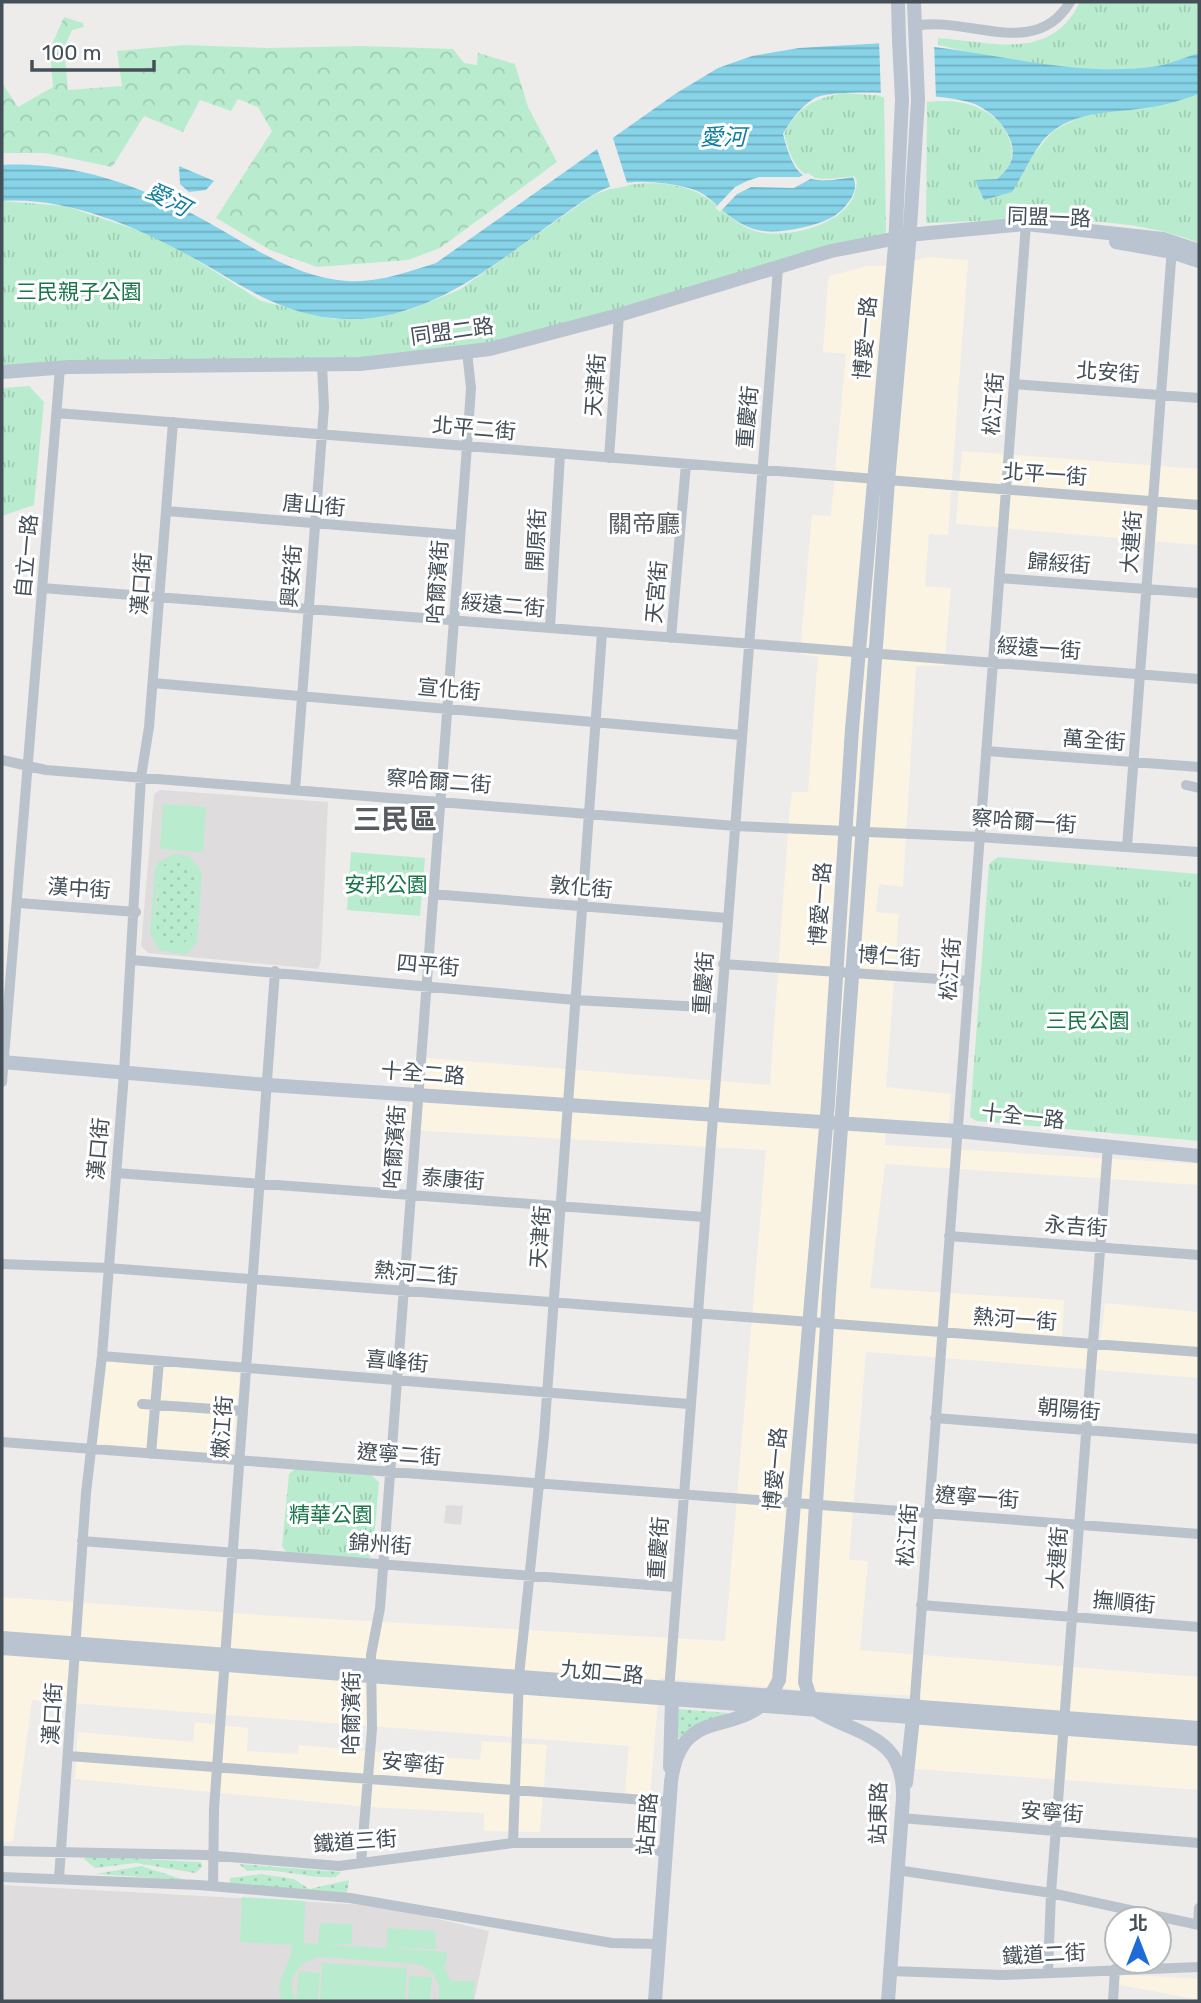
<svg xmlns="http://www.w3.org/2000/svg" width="1201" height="2003" viewBox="0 0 1201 2003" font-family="Rubik,'Noto Sans TC',sans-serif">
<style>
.commercial{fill:#fbf4e3}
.education{fill:#dfdcdd}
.grass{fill:url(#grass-dots)}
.forest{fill:url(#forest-crowns)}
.park{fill:url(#park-tufts)}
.pitch{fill:#b9ecce;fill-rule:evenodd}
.water{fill:url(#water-rules)}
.pier{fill:#eeebeb}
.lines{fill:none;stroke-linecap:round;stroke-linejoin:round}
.street{stroke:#bac3cb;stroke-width:10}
.secondary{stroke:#b9c4d0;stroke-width:14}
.secondary-bridge{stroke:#b9c4d0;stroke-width:14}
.labels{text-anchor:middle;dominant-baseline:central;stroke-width:6;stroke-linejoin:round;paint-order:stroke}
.street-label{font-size:21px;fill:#444f58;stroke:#fff}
.park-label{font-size:21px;fill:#187649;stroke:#fff}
.water-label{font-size:23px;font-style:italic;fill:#107fa0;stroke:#fff}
.quarter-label{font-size:24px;fill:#585c60;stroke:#fff}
.district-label{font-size:28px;font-weight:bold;fill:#585c60;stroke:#fff}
</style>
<defs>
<pattern id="grass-dots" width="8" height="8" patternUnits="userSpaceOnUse" patternTransform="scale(1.75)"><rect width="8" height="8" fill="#b9ecce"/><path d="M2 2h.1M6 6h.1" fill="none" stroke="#a0ccb3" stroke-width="1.8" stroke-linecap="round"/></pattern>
<pattern id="forest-crowns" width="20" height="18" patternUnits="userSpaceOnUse" patternTransform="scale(1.75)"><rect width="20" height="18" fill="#b9ecce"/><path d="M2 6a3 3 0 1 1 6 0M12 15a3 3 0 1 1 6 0" fill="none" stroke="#a0ccb3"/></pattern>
<pattern id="park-tufts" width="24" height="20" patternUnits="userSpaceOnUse" patternTransform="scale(1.75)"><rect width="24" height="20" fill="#b9ecce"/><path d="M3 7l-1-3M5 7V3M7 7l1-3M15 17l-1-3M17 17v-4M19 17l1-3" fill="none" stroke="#a0ccb3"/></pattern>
<pattern id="water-rules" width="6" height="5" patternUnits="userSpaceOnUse" patternTransform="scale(1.75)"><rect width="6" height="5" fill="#87d3e8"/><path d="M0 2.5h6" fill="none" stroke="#70aebf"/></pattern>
</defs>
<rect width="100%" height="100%" fill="#eeebeb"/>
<!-- commercial -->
<path class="commercial" d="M927 257 968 260 948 535 929 534 925 586 951 588 944 666H916L903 887 879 884 876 912 899 914 886 1087 951 1094 948 1127 886 1124 885 1145 1199 1164V1185L885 1164 870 1288 1064 1300 1062 1337 1101 1339 1105 1303 1199 1312V1378L866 1352 849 1560 868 1561 860 1650 1199 1677V1790L915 1769 921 1696 815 1691 660 1678 650 1796 625 1793 629 1746 32 1700 13 1841 2 1842V1597L276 1616 725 1641 766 1150 407 1130 414 1057 770 1085 789 817 792 792H808L818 657 800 654 812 515 831 516 846 354 823 352 828 281 829 276 868 266H893Z
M962 451 1199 469V545L956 524Z
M103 1361 240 1373 233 1456 97 1444Z
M195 1722 248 1728 247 1751 298 1754 299 1745 480 1760 482 1741 547 1745 540 1832 484 1831V1813L369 1807 75 1779 78 1732 193 1742Z
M1117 1974 1199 1979V2000L1115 1984Z"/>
<!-- education -->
<path class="education" d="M160 790 328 802 321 961 318 969 148 953 141 946 154 794Z
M446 1505 463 1506 461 1525 444 1523Z
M2 1885 384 1906 489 1931 474 2001H2Z"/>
<!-- grass -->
<path class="grass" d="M180 858 187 861 197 875 193 935 183 944 174 946 160 938 154 928 160 872 163 865Z
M678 1709 727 1713V1717L692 1726 673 1743Z
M86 1856 201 1862 202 1867 195 1873 136 1863 95 1868 84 1859Z
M239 1864 341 1872 336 1877C306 1879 277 1867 247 1871Z
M141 1866 185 1880 96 1874Z
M261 1874 294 1879 309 1889 349 1880 347 1894 230 1884V1878Z"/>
<!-- forest -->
<path class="forest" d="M64 17 83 23 84 27 72 30 64 48 68 90 122 86 117 51 184 45 267 48 362 46 453 49 464 63 477 65 478 53 515 64 528 107 557 162 440 248 408 260 317 267 270 250 216 218 272 131 258 107 238 99 231 111 200 100 183 132 144 116 112 167 45 153H2V83L18 107 53 87 50 49Z"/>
<!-- park -->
<path class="park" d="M1080 2H1199V53C1186 57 1172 63 1158 66 1086 77 1008 61 938 45V38C993 42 1051 62 1080 2Z
M844 93 884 96 886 235 683 296 432 357 2 373V201L65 206 146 233 190 256 261 301 334 319 378 317 410 310 459 290 590 197C618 182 663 178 694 191 716 200 729 221 752 230 780 241 839 227 853 198 855 193 856 187 857 182L854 176C809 183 796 180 784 134 799 106 813 99 844 93Z
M1199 94V243C1120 211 1010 220 926 223L927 102C1026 90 1033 192 975 180L984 199 1018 183 1033 155 1053 131 1080 117 1099 112 1145 109Z
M29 386 44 402 34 505 2 516V388Z
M351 852 425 858 420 916 347 910Z
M998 857 1199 874V1141L976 1121 970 1117 989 864Z
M295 1469 371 1475 379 1482 373 1553 369 1559 287 1553 282 1546 289 1474Z"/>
<!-- pitch -->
<path class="pitch" d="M163 804 206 807 203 852 160 849Z
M174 854 189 856 202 872 197 942 186 955 159 950 150 933 155 869 158 862ZM180 858 187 862 197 875 192 935 183 944 174 946C144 929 157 903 160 872L163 865Z
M1169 886 1199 888V924L1167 922Z
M242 1897 305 1901 304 1943 318 1944 320 1923 352 1924V1944L325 1945 387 1948V1928L435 1931 436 1949 387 1948 447 1952 446 1965H443L451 1981H475L473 2001H438C442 1984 435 1970 418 1964L323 1957C299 1958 284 1980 296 2001L299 1971 320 1973 318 2001H281C274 1978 291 1966 292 1945L240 1942Z
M322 1963 407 1968 405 2001H320Z
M409 1976 432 1977 430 2001H408Z"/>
<!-- water -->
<path class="water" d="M884 43C976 45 1066 80 1158 66 1172 63 1186 57 1199 53V94C1182 100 1165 105 1147 108 1114 113 1083 110 1054 130 1034 145 1026 172 1012 192L984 200 975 180 997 179C1009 169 1016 158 1011 142 1006 125 990 111 975 104 952 94 835 87 815 98 801 106 791 120 783 134 795 182 807 185 853 177 859 189 851 200 843 209 832 220 815 225 800 228 767 235 749 233 722 210 714 202 703 192 692 189 676 184 651 181 634 182 604 183 582 202 559 218 492 266 421 328 332 318 273 311 238 282 188 255 132 225 66 197 2 201V165C66 161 130 182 187 211 239 237 286 276 347 281 378 283 407 272 436 263L675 94 718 68 752 56 799 48Z
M179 166 214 181 206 190 189 192 180 184Z"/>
<!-- pier -->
<path class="pier" d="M879 40 934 41 936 99 881 97Z
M612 135 628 186 611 189 596 146Z
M808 173 814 177 794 188 751 187 737 194 720 212 715 208 735 187 747 181 759 177H799Z"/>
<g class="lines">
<!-- street -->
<path class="street" d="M914 26C967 15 1035 61 1070 2
M1014 384 1199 398
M57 413 1199 505
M609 458 619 315
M166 511 460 535
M999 578 1199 593
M42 588 1199 679
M550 628 560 454
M671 638 686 464
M153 683 741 735
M986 751 1199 767
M2 760 46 770 736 826 979 837 1199 852
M1186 785 1199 788
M295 790 324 407 322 365
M1127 847 1172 248
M432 894 727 918
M19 903 136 912
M132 960 575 1000 720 1008
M723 964 968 981
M2 1082 60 368
M116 1173 704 1217
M949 1236 1199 1255
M2 1264 108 1268 1199 1352
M102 1356 689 1404
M142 1404 243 1411
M935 1418 1199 1439
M2 1442 1199 1534
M151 1454 159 1361
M82 1541 675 1587
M921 1605 1199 1627
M669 1691 778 268
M914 1710 1026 224
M69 1756 670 1802
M901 1818 1199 1843
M513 1843 519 1676 544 1436 602 633
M2 1851 206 1855 339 1866 513 1843H640L666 1854
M361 1862 372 1729 371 1655 380 1608 467 446 471 388 467 352
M897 1870 1051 1893 1199 1925
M2 1877 199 1885 350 1898 612 1943 659 1944
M59 1878 86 1493 102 1356 124 1073 141 777 149 727 173 422
M213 1886 214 1809 275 971
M1198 1925 1199 1908
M890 1971 1003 1975 1199 1967
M1048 1973 1051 1893 1108 1146
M1113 2001 1115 1969"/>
<!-- secondary -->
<path class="secondary" d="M898 2 899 40
M1116 242 1172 252 1199 261
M2 372 69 367 360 364 490 349 619 315 831 251 918 234 1026 224 1163 239 1199 251
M2 1062 268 1085 957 1131 1199 1156
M2 1638 1199 1728
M2 1648 1199 1739
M670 1767 672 1699
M906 1783 913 1717
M655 2001 671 1782C682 1694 749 1748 779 1680L828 1103 852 729 895 246 902 100
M888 2001 903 1798C905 1734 857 1736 814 1709L805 1682 829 1293 888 481 909 244 918 100 914 2"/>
<!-- secondary-bridge -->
<path class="secondary-bridge" d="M899 40 902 100"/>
</g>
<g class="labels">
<!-- street labels -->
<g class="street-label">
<text transform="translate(1049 217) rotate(2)">同盟一路</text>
<text transform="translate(452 331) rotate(-8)">同盟二路</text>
<text transform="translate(865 338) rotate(-85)">博愛一路</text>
<text transform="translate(1108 372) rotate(4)">北安街</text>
<text transform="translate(595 385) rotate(-86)">天津街</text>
<text transform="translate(993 404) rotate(-86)">松江街</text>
<text transform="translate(747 417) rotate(-85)">重慶街</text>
<text transform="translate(474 428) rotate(5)">北平二街</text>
<text transform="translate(1045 474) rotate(4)">北平一街</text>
<text transform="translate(314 505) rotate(5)">唐山街</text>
<text transform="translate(536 540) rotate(-87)">開原街</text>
<text transform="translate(1131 542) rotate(-86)">大連街</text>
<text transform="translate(26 556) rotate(-85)">自立一路</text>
<text transform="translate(1059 563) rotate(4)">歸綏街</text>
<text transform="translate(291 576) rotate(-86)">興安街</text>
<text transform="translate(437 582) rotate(-86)">哈爾濱街</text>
<text transform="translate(141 584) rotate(-86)">漢口街</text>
<text transform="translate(656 592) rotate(-85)">天宮街</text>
<text transform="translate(503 605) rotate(5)">綏遠二街</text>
<text transform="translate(1039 648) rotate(4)">綏遠一街</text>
<text transform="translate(449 689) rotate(5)">宣化街</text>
<text transform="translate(1094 740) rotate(4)">萬全街</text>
<text transform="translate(439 781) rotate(4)">察哈爾二街</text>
<text transform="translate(1024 821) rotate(4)">察哈爾一街</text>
<text transform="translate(581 887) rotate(5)">敦化街</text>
<text transform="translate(79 888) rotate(4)">漢中街</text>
<text transform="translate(820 904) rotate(-86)">博愛一路</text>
<text transform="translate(889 956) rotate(4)">博仁街</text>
<text transform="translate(428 965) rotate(5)">四平街</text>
<text transform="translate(950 969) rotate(-86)">松江街</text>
<text transform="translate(703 983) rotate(-86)">重慶街</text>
<text transform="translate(423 1073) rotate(4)">十全二路</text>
<text transform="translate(1023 1116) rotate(6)">十全一路</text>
<text transform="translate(394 1147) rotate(-86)">哈爾濱街</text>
<text transform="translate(98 1149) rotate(-85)">漢口街</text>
<text transform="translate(453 1179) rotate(4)">泰康街</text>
<text transform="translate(1076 1226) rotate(4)">永吉街</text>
<text transform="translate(540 1237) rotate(-86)">天津街</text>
<text transform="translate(416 1273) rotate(5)">熱河二街</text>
<text transform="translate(1015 1319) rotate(4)">熱河一街</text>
<text transform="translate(397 1361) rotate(5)">喜峰街</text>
<text transform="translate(1069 1409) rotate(5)">朝陽街</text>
<text transform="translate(222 1427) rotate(-86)">嫩江街</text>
<text transform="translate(399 1454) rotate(4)">遼寧二街</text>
<text transform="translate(775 1469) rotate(-85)">博愛一路</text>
<text transform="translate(977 1497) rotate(4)">遼寧一街</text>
<text transform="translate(907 1535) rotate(-86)">松江街</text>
<text transform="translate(380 1544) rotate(4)">錦州街</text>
<text transform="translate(658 1548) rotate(-86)">重慶街</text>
<text transform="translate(1057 1558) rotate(-86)">大連街</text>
<text transform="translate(1124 1602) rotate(5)">撫順街</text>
<text transform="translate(602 1672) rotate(5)">九如二路</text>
<text transform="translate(351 1713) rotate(-89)">哈爾濱街</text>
<text transform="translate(52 1714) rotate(-87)">漢口街</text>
<text transform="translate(413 1763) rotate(5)">安寧街</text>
<text transform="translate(1052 1812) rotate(4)">安寧街</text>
<text transform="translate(878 1813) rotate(-89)">站東路</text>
<text transform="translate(647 1824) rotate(-86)">站西路</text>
<text transform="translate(355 1841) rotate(-4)">鐵道三街</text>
<text transform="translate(1044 1954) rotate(-3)">鐵道二街</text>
</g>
<!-- park labels -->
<g class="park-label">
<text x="79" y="291">三民親子公園</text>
<text x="386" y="884">安邦公園</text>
<text x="1088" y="1020">三民公園</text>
<text x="331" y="1514">精華公園</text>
</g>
<!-- water labels -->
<g class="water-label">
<text x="723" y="137">愛河</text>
<text transform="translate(168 199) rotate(28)">愛河</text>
</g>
<!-- quarter labels -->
<g class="quarter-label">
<text x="644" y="524">關帝廳</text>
</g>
<!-- district labels -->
<g class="district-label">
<text x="395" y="819">三民區</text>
</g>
</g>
<!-- border -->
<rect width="1201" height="2003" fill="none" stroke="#444f58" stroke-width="7"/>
<!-- north arrow -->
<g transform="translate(1138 1940)"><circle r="33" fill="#ffffff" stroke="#b4b9bc" stroke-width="2"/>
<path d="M0-5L12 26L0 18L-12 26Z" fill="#1d6bd7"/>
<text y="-10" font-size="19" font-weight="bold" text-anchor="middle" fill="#444f58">北</text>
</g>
<!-- scale -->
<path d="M32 60v10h122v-10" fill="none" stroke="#444f58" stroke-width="3.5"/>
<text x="42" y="60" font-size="21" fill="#444f58" stroke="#ffffff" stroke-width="5" paint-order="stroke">100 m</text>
</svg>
